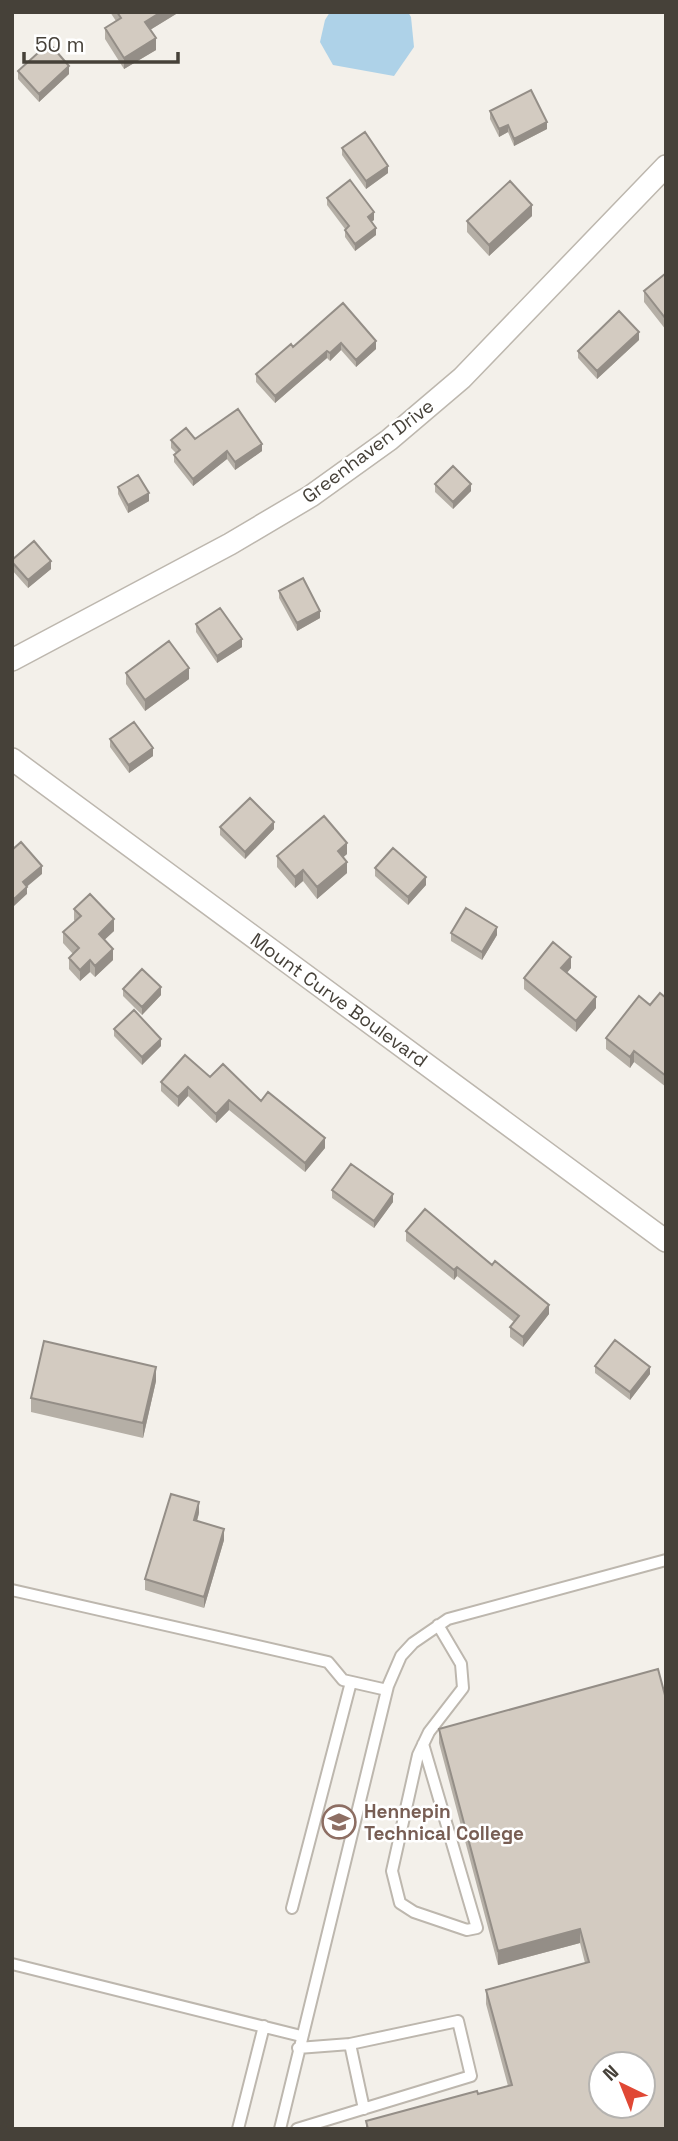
<svg xmlns="http://www.w3.org/2000/svg" width="678" height="2141" viewBox="0 0 678 2141" font-family="'Space Grotesk',sans-serif">
<style>
.water{fill:#aed2e8}
.lines{fill:none;stroke-linecap:round;stroke-linejoin:round}
.service-casing{stroke:#bdb7ae;stroke-width:14}
.minor-casing{stroke:#bdb7ae;stroke-width:24}
.service{stroke:#fff;stroke-width:10}
.minor{stroke:#fff;stroke-width:21}
.wall{fill:#b5afa6}
.shaded-wall{fill:#948e87}
.building{fill:#d3cbc1;stroke:#948e87;stroke-width:2;fill-rule:evenodd}
.labels{text-anchor:middle;dominant-baseline:central;stroke-width:5;stroke-linejoin:round;paint-order:stroke}
.street-label{font-size:19px;fill:#464139;stroke:#fff}
.education-label{font-size:19px;font-weight:bold;fill:#785e54;stroke:#fff;text-anchor:start}
</style>
<rect width="100%" height="100%" fill="#f3f0ea"/>
<!-- water -->
<path class="water" d="M330 12H408L411 17 414 47 394 76 333 65 320 42 325 20Z"/>
<g class="lines">
<defs>
<path id="service" d="M12 1590 328 1662 343 1680 387 1690
M423 1744 477 1928 467 1930 414 1912 400 1903 392 1871 418 1755 429 1732 463 1688 461 1664 438 1625
M292 1908 351 1682
M12 1964 301 2036
M350 2044 364 2109
M238 2129 264 2026
M280 2129 388 1686 401 1656 413 1643 448 1619 666 1560
M297 2129 471 2076 458 2021 350 2044 298 2048"/>
<path id="minor" d="M12 660 230 544 311 496 389 440 462 378 666 166
M12 759 666 1241"/>
</defs>
<!-- service casing -->
<use href="#service" class="service-casing"/>
<!-- minor casing -->
<use href="#minor" class="minor-casing"/>
<!-- service -->
<use href="#service" class="service"/>
<!-- minor -->
<use href="#minor" class="minor"/>
</g>
<!-- wall -->
<path class="wall" d="M110 12H176V14L150 30 156 50 124 69 105 39V28L116 21Z
M18 71 69 74 39 102 18 79Z
M490 111 547 129 514 146 508 132 499 137 490 119Z
M342 148 388 173 366 189 342 155Z
M327 198 374 220 372 221 376 235 355 251 345 237V229L327 205Z
M532 216 489 256 467 232V221Z
M666 273V330L644 302V291Z
M343 303 376 349 356 367 341 350 330 361 327 358 275 403 256 382V374L293 347Z
M639 340 597 379 578 358V351Z
M195 439 262 451 235 470 227 459 193 486 174 462V455L176 453 171 448V440Z
M435 484 471 491 453 509 435 492Z
M118 487 149 501 128 513 118 494Z
M12 560 51 569 28 588 12 570Z
M279 591 320 618 297 631 279 598Z
M196 624 242 647 217 663 196 632Z
M126 673 189 679 145 711 126 684Z
M110 739 153 756 129 773 110 747Z
M220 827 274 829 245 859 220 835Z
M347 854 343 857 347 873 317 899 303 881 295 888 277 867V856Z
M375 868 426 885 408 905 375 876Z
M74 909 114 931 104 940 113 960 95 977 90 972 80 981 69 969V958L73 954 63 943V932L75 921 74 920Z
M451 933 497 935 482 960 451 941Z
M571 968 567 973 596 1008 576 1032 524 989V978Z
M123 989 161 995 142 1015 123 996Z
M666 998V1087L634 1062 630 1068 606 1049V1038L650 1005Z
M114 1029 161 1046 142 1065 114 1036Z
M210 1077 261 1101 325 1148 305 1172 229 1110 216 1123 188 1096 178 1107 161 1091V1082Z
M332 1190 393 1202 374 1228 332 1198Z
M406 1231 549 1314 523 1347 510 1337V1327L514 1322 457 1276 454 1280 406 1241Z
M595 1366 650 1374 630 1400 595 1373Z
M156 1381 143 1438 31 1412V1398Z
M199 1513 197 1521 224 1540 204 1608 145 1590V1579Z
M658 1669 666 2129H366V2121L508 2086 486 2004V1990L585 1963 580 1943 498 1965 439 1743V1729Z"/>
<!-- shaded-wall -->
<path class="shaded-wall" d="M161 12H176V14L145 33V22Z
M156 38V50L124 69V58Z
M69 66V74L39 102V94Z
M547 122V129L514 146V139Z
M508 125V132L499 137V129Z
M388 166V173L366 189V181Z
M532 205V216L489 256V245Z
M374 212V220L368 224V217Z
M376 228V235L355 251V244Z
M639 332V340L597 379V371Z
M376 341V349L356 367V360Z
M341 343V350L330 361V353Z
M327 351V358L275 403V396Z
M262 444V451L235 470V462Z
M227 451V459L193 486V479Z
M471 484V491L453 509V502Z
M149 493V501L128 513V505Z
M51 561V569L28 588V580Z
M320 611V618L297 631V623Z
M242 639V647L217 663V656Z
M189 668V679L145 711V700Z
M153 748V756L129 773V765Z
M274 822V829L245 859V852Z
M347 843V854L338 862V851Z
M347 862V873L317 899V887Z
M42 866V874L23 890V882Z
M303 870V881L295 888V877Z
M426 877V885L408 905V897Z
M27 887V894L14 906V899Z
M114 919V931L99 945V934Z
M497 927V935L482 960V952Z
M113 949V960L95 977V966Z
M571 957V968L561 979V968Z
M90 960V972L80 981V970Z
M161 987V995L142 1015V1007Z
M596 997V1008L576 1032V1021Z
M161 1039V1046L142 1065V1057Z
M634 1051V1062L630 1068V1057Z
M188 1087V1096L178 1107V1097Z
M229 1100V1110L216 1123V1114Z
M325 1138V1148L305 1172V1163Z
M393 1194V1202L374 1228V1221Z
M457 1267V1276L454 1280V1270Z
M549 1305V1314L523 1347V1337Z
M156 1367V1381L143 1438V1423Z
M650 1367V1374L630 1400V1392Z
M199 1502V1513L194 1531V1520Z
M224 1529V1540L204 1608V1597Z
M580 1929V1943L498 1965V1951Z"/>
<!-- building -->
<path class="building" d="M117 12H161L145 22 156 38 124 58 105 28 121 18Z
M49 43 69 66 39 94 18 71Z
M531 90 547 122 514 139 508 125 499 129 490 111Z
M365 132 388 166 366 181 342 148Z
M350 180 374 212 368 217 376 228 355 244 345 230 349 226 327 198Z
M510 181 532 205 489 245 467 221Z
M666 273V319L644 291Z
M343 303 376 341 356 360 341 343 330 353 327 351 275 396 256 374 291 344 293 347Z
M619 311 639 332 597 371 578 351Z
M238 409 262 444 235 462 227 451 193 479 174 455 180 450 171 440 186 428 195 439Z
M453 466 471 484 453 502 435 484Z
M138 475 149 493 128 505 118 487Z
M34 541 51 561 28 580 12 562V560Z
M303 578 320 611 297 623 279 591Z
M220 608 242 639 217 656 196 624Z
M169 641 189 668 145 700 126 673Z
M134 722 153 748 129 765 110 739Z
M250 798 274 822 245 852 220 827Z
M324 816 347 843 338 851 347 862 317 887 303 870 295 877 277 856Z
M21 842 42 866 23 882 27 887 14 899 12 897V850Z
M393 848 426 877 408 897 375 868Z
M90 894 114 919 99 934 113 949 95 966 90 960 80 970 69 958 79 948 63 932 81 916 74 909Z
M466 908 497 927 482 952 451 933Z
M553 942 571 957 561 968 596 997 576 1021 524 978Z
M142 969 161 987 142 1007 123 989Z
M660 993 666 998V1076L634 1051 630 1057 606 1038 639 996 650 1005Z
M134 1010 161 1039 142 1057 114 1029Z
M185 1055 210 1077 223 1064 261 1101 268 1092 325 1138 305 1163 229 1100 216 1114 188 1087 178 1097 161 1082Z
M351 1164 393 1194 374 1221 332 1190Z
M425 1209 492 1265 495 1261 549 1305 523 1337 510 1327 519 1316 457 1267 454 1270 406 1231Z
M615 1340 650 1367 630 1392 595 1366Z
M44 1341 156 1367 143 1423 31 1398Z
M171 1494 199 1502 194 1520 224 1529 204 1597 145 1579Z
M658 1669 666 1699V2129H368L366 2121 477 2091 478 2094 512 2085 486 1990 589 1962 580 1929 498 1951 439 1729ZM601 2064H643V2106H601Z"/>
<!-- icons -->
<defs>
<symbol id="university-ring" viewBox="-11 -11 22 22"><circle r="9.5" fill="#fff" stroke="#8d6e63" stroke-width="1.5"/><path d="M0-5L7-2L0 1L-7-2ZM-4 1L0 2.5L4 1V4Q0 6-4 4Z" fill="#8d6e63"/></symbol>
</defs>
<g fill-rule="evenodd">
<use href="#university-ring" x="320" y="1803" width="38" height="38"/>
</g>
<g class="labels">
<!-- street labels -->
<g class="street-label">
<text transform="translate(368 451) rotate(-37)">Greenhaven Drive</text>
<text transform="translate(339 1000) rotate(36)">Mount Curve Boulevard</text>
</g>
<!-- education labels -->
<g class="education-label">
<text x="364" y="1811">Hennepin<tspan x="364" dy="22">Technical College</tspan></text>
</g>
</g>
<!-- border -->
<rect width="678" height="2141" fill="none" stroke="#464139" stroke-width="28"/>
<!-- north arrow -->
<g transform="translate(622 2085) rotate(317)"><circle r="33" fill="#ffffff" stroke="#b5b3b0" stroke-width="2"/>
<path d="M0-5L12 26L0 18L-12 26Z" fill="#e04835"/>
<text y="-10" font-size="19" font-weight="bold" text-anchor="middle" fill="#464139">N</text>
</g>
<!-- scale -->
<path d="M24 52v10h154v-10" fill="none" stroke="#464139" stroke-width="3.5"/>
<text x="35" y="52" font-size="21" fill="#464139" stroke="#ffffff" stroke-width="5" paint-order="stroke">50 m</text>
</svg>
